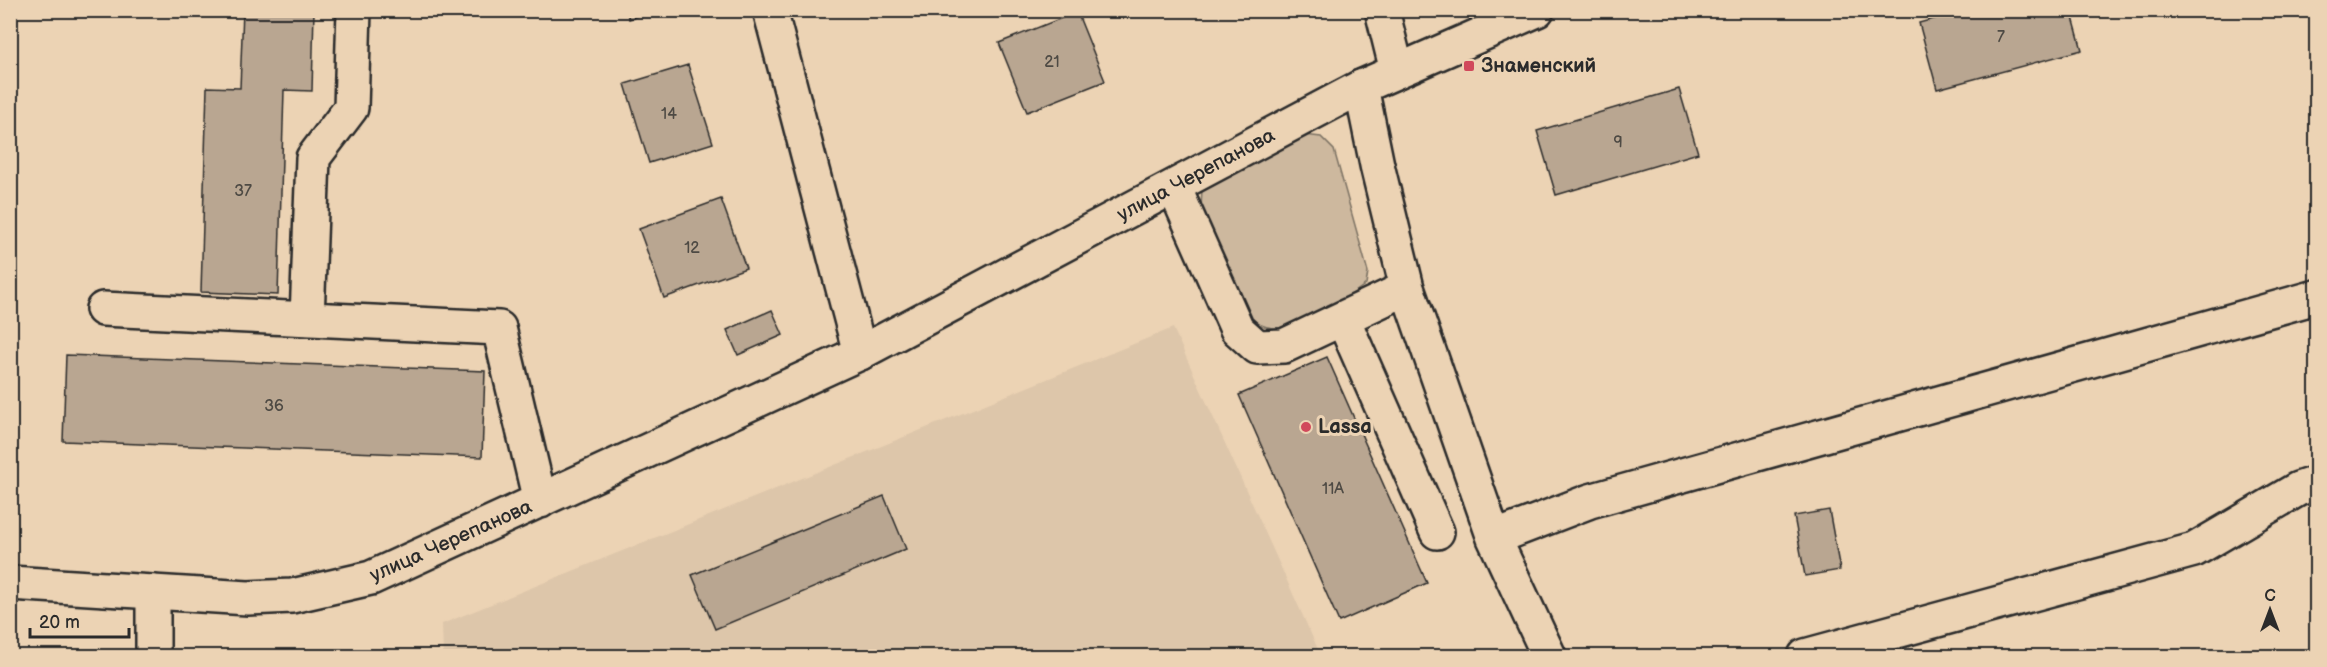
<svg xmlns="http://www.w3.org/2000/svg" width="2327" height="667" viewBox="0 0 2327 667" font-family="'Balsamiq Sans',sans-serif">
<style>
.built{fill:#ddc6aa}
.green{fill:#cdb89e;stroke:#7c7264;stroke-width:1.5}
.building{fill:#b9a691;stroke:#2b2b2b;stroke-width:1.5}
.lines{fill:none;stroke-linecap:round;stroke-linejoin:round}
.minor-casing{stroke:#2b2b2b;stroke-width:38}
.major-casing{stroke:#2b2b2b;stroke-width:38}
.minor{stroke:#ecd3b4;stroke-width:33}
.major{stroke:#ecd3b4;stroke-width:33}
.poi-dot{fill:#d1495b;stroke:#ecd3b4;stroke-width:2}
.labels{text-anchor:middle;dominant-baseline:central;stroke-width:6;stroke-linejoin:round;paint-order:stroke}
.number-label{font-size:16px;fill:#4e4a44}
.poi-label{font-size:20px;font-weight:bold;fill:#2b2b2b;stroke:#ecd3b4;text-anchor:start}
.street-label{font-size:20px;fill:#2b2b2b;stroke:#ecd3b4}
</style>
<rect width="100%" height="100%" fill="#ecd3b4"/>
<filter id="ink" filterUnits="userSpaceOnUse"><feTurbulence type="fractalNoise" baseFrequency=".0167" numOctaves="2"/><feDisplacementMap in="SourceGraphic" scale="12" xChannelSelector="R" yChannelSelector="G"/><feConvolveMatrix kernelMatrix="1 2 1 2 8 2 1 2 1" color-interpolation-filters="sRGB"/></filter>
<g filter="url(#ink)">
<!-- built -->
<path class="built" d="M1173 328 1321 656H443L442 624Z"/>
<!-- green -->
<path class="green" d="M1304 135 1321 137 1334 150 1368 272 1366 284C1346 299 1300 329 1274 328 1264 328 1257 323 1249 317L1201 210 1202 188Z"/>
<!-- building -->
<path class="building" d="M243 10H314L312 91 284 90 278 295 201 292 207 87 240 88Z
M626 10H655L629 19Z
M1967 10H2071L2082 50 1937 89 1919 23Z
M1077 12 1105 81 1027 112 999 43Z
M688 65 713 143 649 163 625 84Z
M1679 89 1698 153 1556 195 1537 131Z
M721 199 746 268 664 298 639 229Z
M772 310 783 335 738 355 727 330Z
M66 355 485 371 482 457 63 441Z
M1327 357 1427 583 1339 622 1239 395Z
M884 496 906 549 715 629 692 575Z
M1829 510 1840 570 1805 576 1794 516Z"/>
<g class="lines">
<defs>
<path id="minor" d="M770 10 860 353
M1382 10 1397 71
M1361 87 1377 165 1407 288 1494 538 1549 656
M1174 187 1237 329 1257 347 1284 346 1407 288
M103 309 499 328 540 501
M307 319 313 158 351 108 354 10
M1343 319 1437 532
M1494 538 1590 501 2316 297
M153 656V592
M1805 656 2194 550 2298 489 2316 483"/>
<path id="major" d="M10 583 248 598 292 596 371 578 860 353 1361 87 1537 10"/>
</defs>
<!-- minor casing -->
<use href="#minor" class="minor-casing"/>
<!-- major casing -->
<use href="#major" class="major-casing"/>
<!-- minor -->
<use href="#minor" class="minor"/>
<!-- major -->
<use href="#major" class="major"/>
</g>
</g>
<!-- markers -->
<g class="poi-dot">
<rect x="1463" y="60" width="12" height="12" rx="3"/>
<circle cx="1306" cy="427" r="6"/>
</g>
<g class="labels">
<!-- number labels -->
<g class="number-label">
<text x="2001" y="37">7</text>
<text x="1052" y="62">21</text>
<text x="669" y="114">14</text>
<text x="1618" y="142">9</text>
<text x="243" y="191">37</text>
<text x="692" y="248">12</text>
<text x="274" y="406">36</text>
<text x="1333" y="489">11А</text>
</g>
<!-- poi labels -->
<g class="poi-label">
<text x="1481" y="66">Знаменский</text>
<text x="1318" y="427">Lassa</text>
</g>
<!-- street labels -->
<g class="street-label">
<text transform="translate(1196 175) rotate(-28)">улица Черепанова</text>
<text transform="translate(451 541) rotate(-24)">улица Черепанова</text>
</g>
</g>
<!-- margin -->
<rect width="2327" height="667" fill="none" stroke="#ecd3b4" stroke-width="36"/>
<rect x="18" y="18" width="2291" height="631" fill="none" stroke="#2b2b2b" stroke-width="2" filter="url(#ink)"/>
<!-- north arrow -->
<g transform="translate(2270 610)" stroke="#ecd3b4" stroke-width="4.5" paint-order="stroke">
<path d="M0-4.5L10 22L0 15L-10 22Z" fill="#2b2b2b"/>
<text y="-9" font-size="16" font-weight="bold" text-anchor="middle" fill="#2b2b2b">С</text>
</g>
<!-- scale -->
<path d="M30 628v9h99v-9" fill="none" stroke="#2b2b2b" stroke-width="3"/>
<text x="39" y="628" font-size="18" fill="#2b2b2b" stroke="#ecd3b4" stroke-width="4.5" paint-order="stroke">20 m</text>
</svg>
